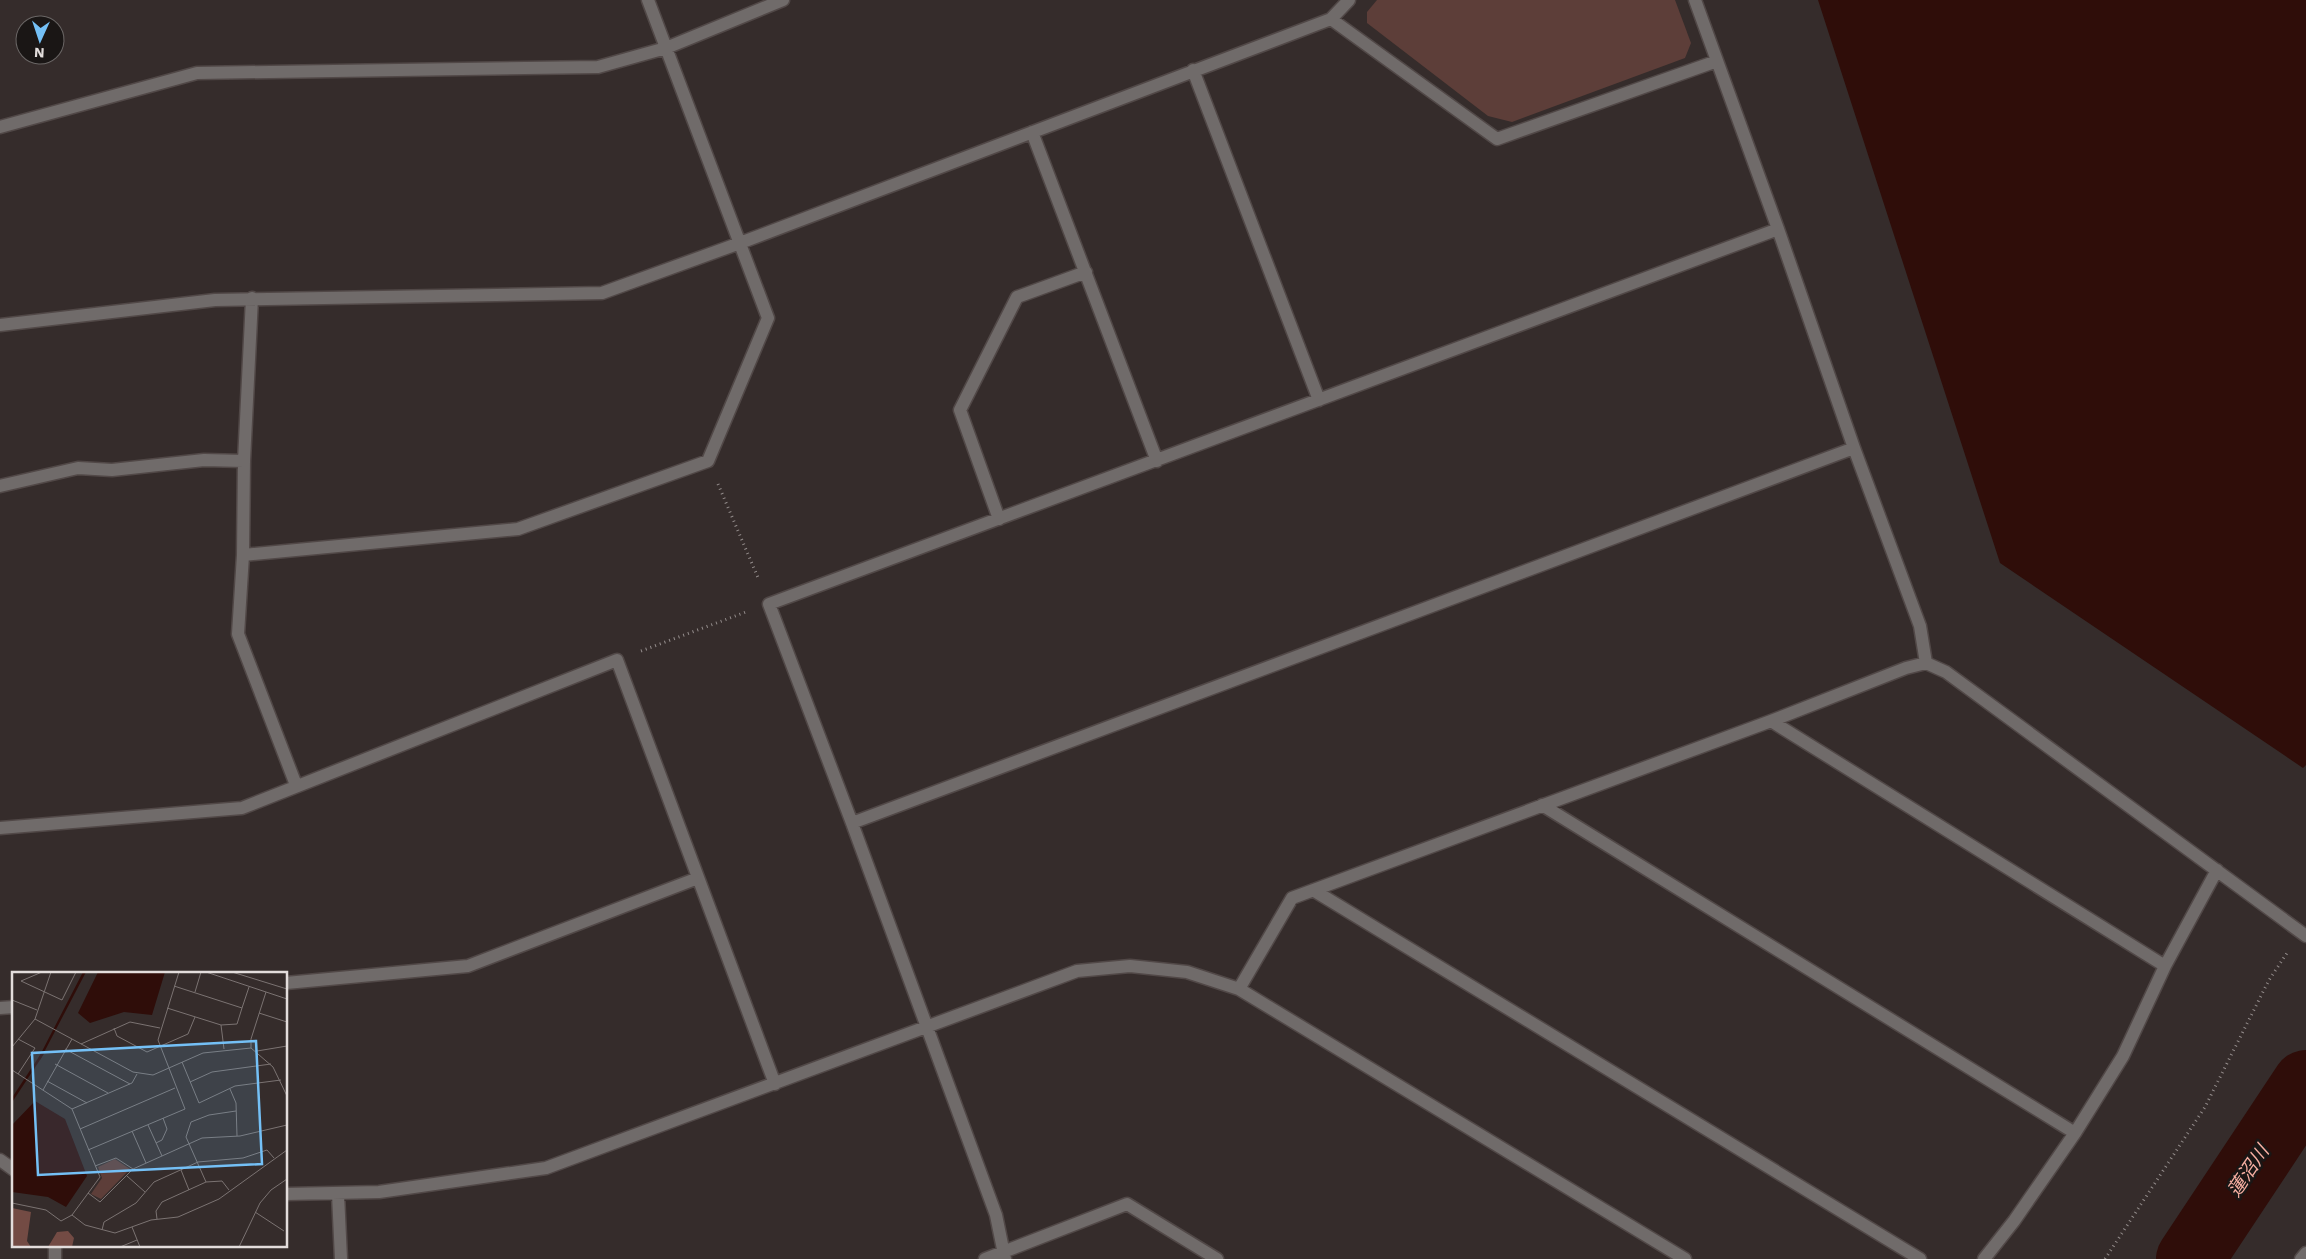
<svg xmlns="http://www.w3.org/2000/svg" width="2306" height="1259" viewBox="0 0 2306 1259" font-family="'Work Sans','Noto Sans JP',sans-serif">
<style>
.green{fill:#5d3e39}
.water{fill:#2f0d09}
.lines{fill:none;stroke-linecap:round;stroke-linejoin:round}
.river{stroke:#2f0d09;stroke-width:68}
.minor-casing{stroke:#514847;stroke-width:15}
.path{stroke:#948d8c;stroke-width:3;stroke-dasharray:1 4;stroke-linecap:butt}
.minor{stroke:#706b6a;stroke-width:12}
.labels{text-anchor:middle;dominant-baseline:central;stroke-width:5;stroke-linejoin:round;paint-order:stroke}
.water-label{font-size:19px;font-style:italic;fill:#f7afa2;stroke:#1a1615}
.inset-river{fill:none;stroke:#2f0d09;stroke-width:2.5}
.inset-road{fill:none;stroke:#7b7372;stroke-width:1}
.view{fill:#74c0f6;fill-opacity:0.15;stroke:#74c0f6;stroke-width:2.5}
.inset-edge{fill:none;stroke:#e3dddc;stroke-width:2.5}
</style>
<rect width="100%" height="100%" fill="#352c2b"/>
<!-- green -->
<path class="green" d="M1377 0H1675L1691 43 1685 58 1512 122 1488 116 1367 23V12Z"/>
<!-- water -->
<path class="water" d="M1818 0H2306V765L2303 768 2000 563Z
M2228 1178 2249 1193 2206 1259H2174Z"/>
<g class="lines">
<!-- river -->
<path class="river" d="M2190 1259 2306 1084"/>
<defs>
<path id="minor" d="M1695 0 1778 229 1854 448 1920 626 1926 663
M1331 19 1497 139 1717 61
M1193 70 1319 400
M0 127 197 73 598 67 666 48 783 0
M1032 132 1157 461
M252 298 244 461 243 555 238 634 296 785
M0 325 215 300 602 293 740 243 1331 19 1349 0
M0 486 78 468 112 470 204 460 244 461
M999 519 960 410 1017 297 1086 272
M243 555 518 529 708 461 768 318 648 0
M1771 721 2165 966
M1542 805 2075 1133
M852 823 1854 448
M0 828 242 808 617 660 775 1084
M1313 890 1920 1259
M286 983 468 966 698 878
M1239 989 1292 898 1771 721 1906 668 1926 663 1946 672 2306 936
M0 1008 14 1007
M0 1160 14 1170
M286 1194 379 1192 546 1168 1077 971 1130 966 1187 972 1239 989 1685 1259
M338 1194 341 1259
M55 1259V1245
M985 1259 1127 1204 1217 1259
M1005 1259 996 1215 852 823 769 604 1778 229
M1984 1259 2014 1221 2075 1133 2123 1056 2165 966 2217 870
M2301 1259 2306 1253"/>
</defs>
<!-- minor casing -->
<use href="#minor" class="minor-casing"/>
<!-- path -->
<path class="path" d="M718 484 759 580
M641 651 746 612
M2105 1259 2205 1107 2269 980 2287 953"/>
<!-- minor -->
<use href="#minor" class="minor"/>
</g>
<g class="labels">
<!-- water labels -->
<g class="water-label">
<text transform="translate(2248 1171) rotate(-56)">蓮沼川</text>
</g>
</g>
<!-- overview -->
<g transform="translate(12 972)">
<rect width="275" height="275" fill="#352c2b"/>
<path d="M103 187 118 197 89 227 79 222 90 206 86 195Z" fill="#5d3e39"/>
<path d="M0 236 19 240 15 269 19 275H0ZM56 259 62 266 60 275H36L45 260Z" fill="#734b44"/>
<path d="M71 0H74L28 88 26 87ZM86 0H153L140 43 112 40 78 51 66 41ZM23 129 53 147 75 204 54 235 36 225 0 220V153Z" fill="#2f0d09"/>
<path class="inset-river" d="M0 128 31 81"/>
<path class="inset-road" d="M39 0 23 47 121 100 141 103 191 81 239 76 261 95 275 124M194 0 275 27M220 0 275 17M9 9 50 28 64 0M9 9 30 0M162 14 230 36 225 52 209 53M183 20 189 0M0 28 25 38M155 36 209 53 212 77M230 36 237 15M247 41 275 50M102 56 105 64 135 80 176 62 183 45M69 72 118 50 148 56M0 75 23 47M239 76V67L254 20M53 77 118 112M245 79 275 74M170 90 187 131 223 114 269 108M43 92 96 121M0 98 60 137 120 111 125 102M6 102 23 76 6 67M35 109 75 131M178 110 200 100 259 92M218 117 224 131 225 164M31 118 60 67M136 153 150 184M68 157 163 116M120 159 134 191M144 171 150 168 155 157 151 146M76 178 173 137 146 68 167 0M83 194 104 186 121 197M169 198 177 218M115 204 133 220M194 210 174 165 179 150 197 143 224 139M76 221 88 230 121 197 190 166 228 164 275 153M0 231 34 238 49 249 60 243 88 205 60 137M243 240 272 259M60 243 73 253 103 261 139 248 166 245 207 227 275 178M145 247 144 239 150 230 194 210 210 209 217 218M120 255 128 275M90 258 92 250 124 231 142 210 186 190 231 186 255 178 262 186M108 275 125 268M227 275 248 231 259 218 275 207"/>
<path class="view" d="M244 69 250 192 26 203 20 81Z"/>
<rect width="275" height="275" class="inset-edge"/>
</g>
<!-- north arrow -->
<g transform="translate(40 40) rotate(183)"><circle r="24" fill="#1a1615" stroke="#6a6665"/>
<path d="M0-4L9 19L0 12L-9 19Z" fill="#74c0f6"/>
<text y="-8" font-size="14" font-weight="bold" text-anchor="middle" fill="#e3dddc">N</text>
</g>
</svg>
